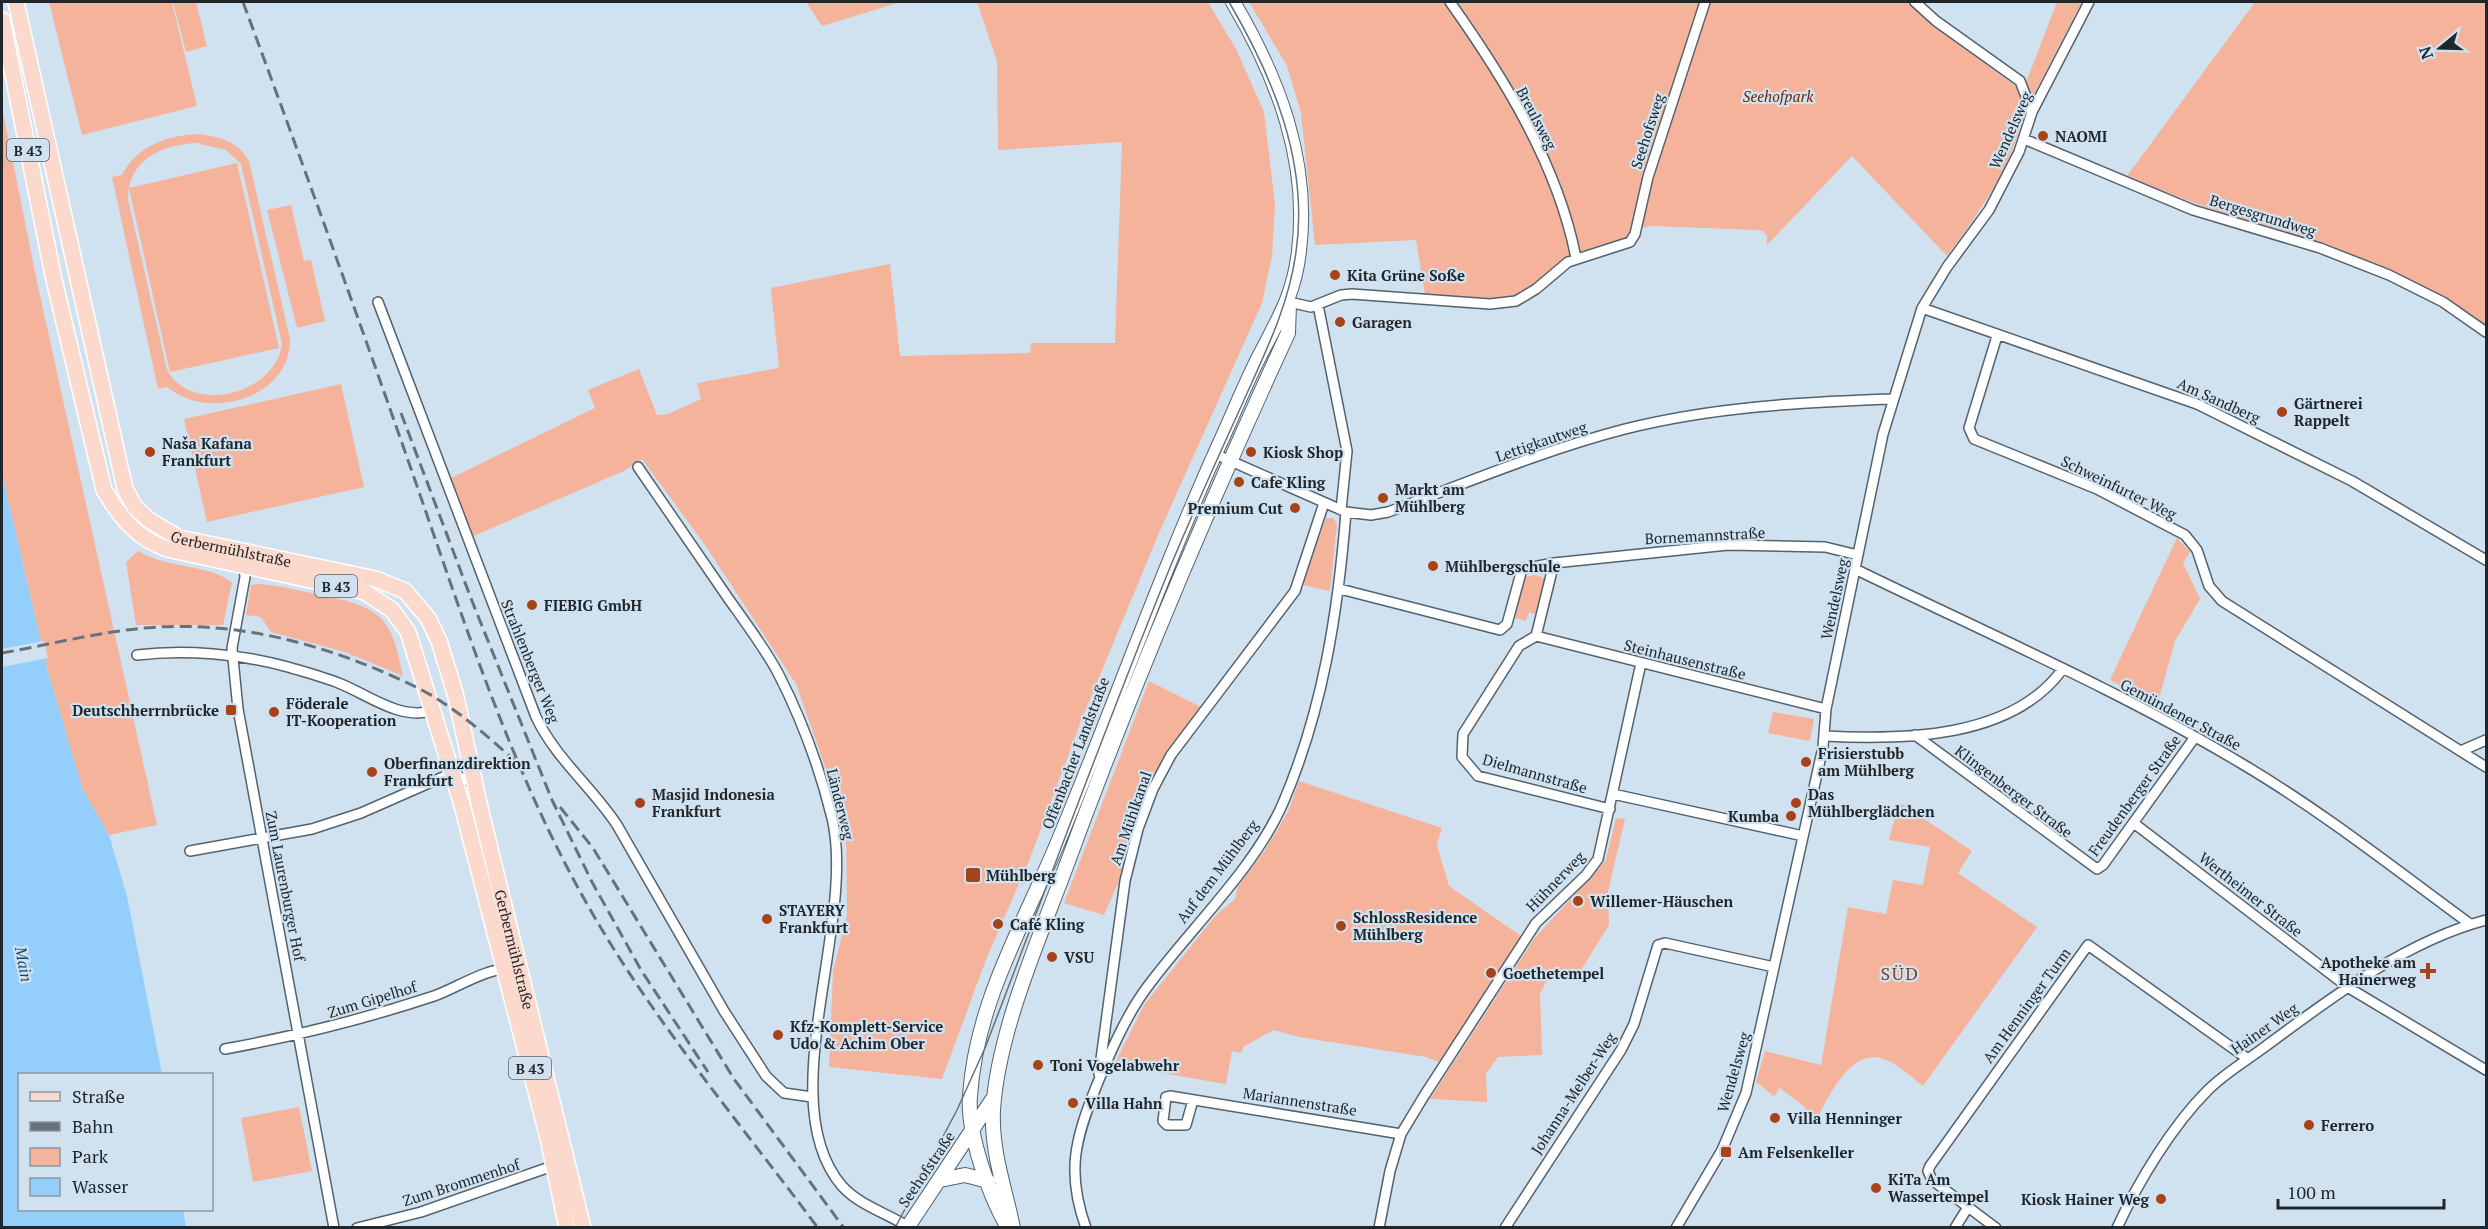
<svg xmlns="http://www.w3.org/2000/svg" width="2488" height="1229" viewBox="0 0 2488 1229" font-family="'PT Serif',serif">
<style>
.green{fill:#f6b39b;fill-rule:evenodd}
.water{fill:#94cffc}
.pier{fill:#d0e2f0}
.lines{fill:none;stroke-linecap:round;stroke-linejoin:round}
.street-casing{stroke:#53626e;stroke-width:12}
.secondary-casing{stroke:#53626e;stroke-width:16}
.primary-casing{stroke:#fff;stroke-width:18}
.street{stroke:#fff;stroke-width:9}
.secondary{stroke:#fff;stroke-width:14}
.primary{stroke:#fbd9cd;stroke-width:15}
.tram{stroke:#66717a;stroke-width:1.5}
.rail{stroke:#66717a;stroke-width:3;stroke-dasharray:12 6;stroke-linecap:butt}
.poi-dot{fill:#a84218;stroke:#d0e2f0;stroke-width:2}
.labels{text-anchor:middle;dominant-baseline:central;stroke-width:4.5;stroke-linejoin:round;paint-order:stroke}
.shield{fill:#d0e2f0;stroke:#555f67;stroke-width:1.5}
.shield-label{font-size:14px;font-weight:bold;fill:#20272c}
.park-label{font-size:15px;font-style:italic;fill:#6d2402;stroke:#d0e2f0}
.street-label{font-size:15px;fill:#20272c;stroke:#d0e2f0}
.poi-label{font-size:15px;font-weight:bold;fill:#20272c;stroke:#d0e2f0;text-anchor:start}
.water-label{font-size:16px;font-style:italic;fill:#0d486c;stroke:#d0e2f0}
.quarter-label{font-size:18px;letter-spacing:1.5px;fill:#844128;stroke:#d0e2f0}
</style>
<rect width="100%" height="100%" fill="#d0e2f0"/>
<!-- green -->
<path class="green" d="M49 2H172L197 106 82 135Z
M173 2H196L207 46 186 52Z
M806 2H901L822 26Z
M977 2H1208L1236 49 1264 112 1275 204 1272 256 1262 303 1159 533 1081 721 1029 861 987 957 942 1079 829 1067 833 971 847 915 846 826 796 684 705 545 642 459 626 470 471 537 449 479 595 408 588 390 639 369 657 415 668 414 701 399 697 383 779 368 771 288 890 264 900 356 1030 353 1031 343H1115L1122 142 998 150 997 61Z
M1249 2H1700L1628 237 1571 256 1553 267 1520 295 1489 300 1425 295 1416 240 1315 245 1301 113 1287 66Z
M1708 2H1908L1934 26 2014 85C2046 123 1972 223 1947 256L1852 156 1767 245V236L1763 231 1757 230 1651 226 1638 229 1654 164Z
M2057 2H2082L2033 96 2025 85Z
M2255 2H2486V325C2455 304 2423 283 2387 269 2301 235 2212 214 2127 176Z
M2 107 37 282 157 825 109 835 83 790 77 771 48 672 2 473Z
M199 134C220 137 238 141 249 161L290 339C291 398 209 422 167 387L158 389 112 177 122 175C136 146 169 135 199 134ZM196 143 226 150 241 164 282 343C277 394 192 416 167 370L128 199C128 160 161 145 196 143Z
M237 163 279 348 170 372 129 188Z
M291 205 304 261 311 260 325 321 297 328 267 210Z
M341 384 364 487 207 522 184 419Z
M1326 518H1333L1337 524 1330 591 1303 585Z
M2177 538 2190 552 2183 563 2200 599 2175 641 2157 706 2110 680Z
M138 551C169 569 207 564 232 582L223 625H136L126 562Z
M1535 575 1545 578 1535 614 1529 612 1526 621 1515 618 1524 577Z
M257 584C279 585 300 591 321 595 379 607 392 615 403 676L345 652 271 632 261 617 246 615 251 585Z
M1149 681 1205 709 1161 771 1131 853 1104 915 1064 903Z
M1773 712 1814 719 1810 741 1768 733Z
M1299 781 1442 828 1437 845 1449 886 1521 936 1439 1062 1426 1057 1299 1037 1274 1030 1243 1047 1242 1053 1232 1051 1226 1084 1114 1065 1144 1005 1216 915 1235 899 1238 886 1264 852 1288 812Z
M1899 802 1972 851 1958 873 2037 927 1923 1086C1912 1078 1897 1063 1884 1059 1850 1047 1829 1097 1816 1120L1804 1111 1806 1108 1780 1088 1774 1096 1756 1082 1765 1051 1821 1065 1848 907 1886 914 1893 880 1923 885 1930 847 1889 840Z
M1616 818 1625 819 1608 892 1609 925 1578 975 1550 976 1540 993 1542 1055 1498 1057 1486 1074 1487 1102 1430 1099 1534 939 1606 860Z
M299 1107 312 1171 253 1182 241 1118Z"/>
<!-- water -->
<path class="water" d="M2 473 48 672 83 790 109 835 127 896 162 1074H20V1210H183L186 1227H2Z"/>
<!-- pier -->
<path class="pier" d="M44 641 48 658 2 667V649Z"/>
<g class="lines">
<defs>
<path id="street" d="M1450 2C1504 78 1558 165 1576 258
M1915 2 1936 21 2020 81 2032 112
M2024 139 2193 210 2320 248 2389 275 2443 302 2486 332
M378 302 536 717C556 759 592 787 617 825L724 1011 766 1076 784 1093 812 1097
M1289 302 1311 307 1341 295 1352 294 1490 304 1516 301 1536 289 1568 262 1630 242 1635 234 1648 177 1705 2
M1318 305 1347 451 1341 510
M1922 308 2197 404 2352 481 2486 560
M1997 336 1969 428 1974 439 2097 489 2185 535 2197 550 2209 586 2222 601 2486 767
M1215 454 1346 512 1371 515 1388 512C1466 483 1544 450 1625 429 1713 407 1802 402 1892 399
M638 467C668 510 698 554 728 598 745 622 764 647 778 673 801 718 820 769 832 818 857 923 770 1102 842 1186 859 1205 886 1213 907 1226
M244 563 245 577 232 648 238 709 334 1228
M1855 569C1984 632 2121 691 2244 765 2323 812 2395 869 2470 924
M1340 589 1500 630 1507 624 1522 569 1554 563
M1536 636 1554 563 1728 545 1825 547 1858 555
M1536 636 1519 646 1463 734 1462 757 1478 776 1610 809
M1536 636 1826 709
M137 655C185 649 241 654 288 667 305 672 324 677 341 684 368 695 400 720 431 711
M1915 735 2097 869 2103 865 2195 737
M1825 736C1903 740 2011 739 2062 670
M2463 750 2486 740
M1613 794 1803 836
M2135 824 2349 988 2486 1070
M190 851 312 829 361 813 452 773 474 784
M225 1049C296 1036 365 1019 434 996 452 990 491 966 507 970
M1099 1074 1125 881 1138 829 1153 789 1171 755 1295 591 1324 503
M1193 1100 1186 1125H1167L1163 1121 1166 1097 1170 1096 1401 1134
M357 1228 421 1212 544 1169 557 1168
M1086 1228C1066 1172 1075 1140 1096 1087 1110 1053 1126 1015 1148 986 1190 929 1255 868 1283 803 1323 710 1338 612 1346 512
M1379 1228 1390 1171 1401 1134 1424 1096 1536 923 1586 875 1598 859 1641 663
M1505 1228 1621 1050 1634 1024 1658 945 1665 943 1774 967
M1676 1228 1722 1150 1746 1093 1823 747 1826 709 1883 434 1922 308 1947 267 1989 210 2019 152 2032 112 2089 2
M1955 1228 1968 1207
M1996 1228 1932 1180 1928 1171 1930 1166 2088 945 2248 1059
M2117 1228C2138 1182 2172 1126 2208 1090 2225 1073 2246 1061 2266 1046 2332 997 2406 941 2486 920"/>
<path id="secondary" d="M940 1180 965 1175 988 1181
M907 1228 992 1100
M1008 1228C989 1195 967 1133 970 1096 976 1003 1023 926 1058 842 1113 710 1160 576 1219 445 1233 415 1245 384 1260 355 1279 318 1294 295 1299 251 1310 161 1278 78 1233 2
M1013 1228C1005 1188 991 1151 993 1110 998 1033 1037 944 1064 872 1131 689 1207 509 1288 333L1289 304"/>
<g id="primary">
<path id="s1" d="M16 2 125 489 135 507 149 520 179 538 376 579 405 591 428 618 439 641 455 693 481 812 583 1228"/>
<path d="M2 20 54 280 104 490C120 517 136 538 167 549L365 592 392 610 408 632 462 805 548 1138 567 1228"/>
</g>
</defs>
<!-- street casing -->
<use href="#street" class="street-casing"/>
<!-- secondary casing -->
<use href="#secondary" class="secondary-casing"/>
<!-- primary casing -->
<use href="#primary" class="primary-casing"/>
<!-- street -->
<use href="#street" class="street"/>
<!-- secondary -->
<use href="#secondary" class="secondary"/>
<!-- primary -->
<use href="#primary" class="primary"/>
<!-- tram -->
<path class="tram" d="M895 1228 957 1110 985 1048C1047 887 1106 725 1171 565 1194 510 1219 455 1244 400 1265 353 1289 305 1296 252 1309 163 1273 77 1229 2"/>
<!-- rail -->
<path class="rail" d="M243 2C300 156 356 311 410 466 460 609 505 753 577 886 644 1010 734 1115 818 1228
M401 413 472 601 552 800 592 882 641 970 708 1072
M2 653C53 644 106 630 158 627 248 622 336 648 416 687 452 705 484 733 514 760
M560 807 593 848 734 1079 844 1228"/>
</g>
<!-- markers -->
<g class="poi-dot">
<circle cx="2043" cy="136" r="6"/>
<circle cx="1335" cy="275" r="6"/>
<circle cx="1340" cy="322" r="6"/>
<circle cx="2282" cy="412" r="6"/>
<circle cx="150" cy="452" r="6"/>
<circle cx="1251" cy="452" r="6"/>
<circle cx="1239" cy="482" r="6"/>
<circle cx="1383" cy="498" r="6"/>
<circle cx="1295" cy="508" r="6"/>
<circle cx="1433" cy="566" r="6"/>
<circle cx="532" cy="605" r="6"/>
<rect x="225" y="704" width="12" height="12" rx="3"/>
<circle cx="274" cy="712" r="6"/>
<circle cx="1806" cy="762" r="6"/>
<circle cx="372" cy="772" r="6"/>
<circle cx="640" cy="803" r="6"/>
<circle cx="1796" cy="803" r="6"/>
<circle cx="1791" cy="816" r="6"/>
<rect x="965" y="867" width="16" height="16" rx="3"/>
<circle cx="1578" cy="901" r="6"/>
<circle cx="767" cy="919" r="6"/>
<circle cx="998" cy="924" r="6"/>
<circle cx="1341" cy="926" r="6"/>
<circle cx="1052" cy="957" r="6"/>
<path d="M2425 962h6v6h6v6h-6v6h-6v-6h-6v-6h6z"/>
<circle cx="1491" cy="973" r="6"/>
<circle cx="778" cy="1035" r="6"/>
<circle cx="1038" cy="1065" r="6"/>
<circle cx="1073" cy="1103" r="6"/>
<circle cx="1775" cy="1118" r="6"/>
<circle cx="2309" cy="1125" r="6"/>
<rect x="1720" y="1146" width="12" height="12" rx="3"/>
<circle cx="1876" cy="1188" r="6"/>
<circle cx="2161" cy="1199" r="6"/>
</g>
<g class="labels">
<!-- shield labels -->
<g class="shield">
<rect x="7" y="139" width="42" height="22" rx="4.5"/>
<rect x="315" y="575" width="42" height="22" rx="4.5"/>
<rect x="509" y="1057" width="42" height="22" rx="4.5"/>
</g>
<g class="shield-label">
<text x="28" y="150">B 43</text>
<text x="336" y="586">B 43</text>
<text x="530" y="1068">B 43</text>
</g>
<!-- park labels -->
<g class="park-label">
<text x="1778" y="96">Seehofpark</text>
</g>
<!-- street labels -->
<g class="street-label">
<text transform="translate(1537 118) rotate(62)">Breulsweg</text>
<text transform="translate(2010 130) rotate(-66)">Wendelsweg</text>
<text transform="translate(1647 131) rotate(-72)">Seehofsweg</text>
<text transform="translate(2263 215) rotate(17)">Bergesgrundweg</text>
<text transform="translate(2219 400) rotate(24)">Am Sandberg</text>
<text transform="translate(1541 441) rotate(-19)">Lettigkautweg</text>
<text transform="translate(2119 487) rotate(26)">Schweinfurter Weg</text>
<text transform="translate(1705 535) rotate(-3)">Bornemannstraße</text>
<text stroke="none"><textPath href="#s1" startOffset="627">Gerbermühlstraße</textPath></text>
<text transform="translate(1834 599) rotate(-78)">Wendelsweg</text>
<text transform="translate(1685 659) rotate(14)">Steinhausenstraße</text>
<text transform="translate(531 661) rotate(68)">Strahlenberger Weg</text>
<text transform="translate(2181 714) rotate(28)">Gemündener Straße</text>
<text transform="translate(1075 753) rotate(-69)">Offenbacher Landstraße</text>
<text transform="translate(1535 773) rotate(16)">Dielmannstraße</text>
<text transform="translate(2014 791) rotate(37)">Klingenberger Straße</text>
<text transform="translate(2134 795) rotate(-54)">Freudenberger Straße</text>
<text transform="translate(841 804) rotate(76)">Länderweg</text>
<text transform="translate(1130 818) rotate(-71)">Am Mühlkanal</text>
<text transform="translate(1217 871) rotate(-53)">Auf dem Mühlberg</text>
<text transform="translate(1555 881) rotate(-46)">Hühnerweg</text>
<text transform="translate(286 886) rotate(79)">Zum Laurenburger Hof</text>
<text transform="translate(2251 894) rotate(38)">Wertheimer Straße</text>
<text stroke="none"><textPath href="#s1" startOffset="1185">Gerbermühlstraße</textPath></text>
<text transform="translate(372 999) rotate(-17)">Zum Gipelhof</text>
<text transform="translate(2026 1005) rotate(-54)">Am Henninger Turm</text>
<text transform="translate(2264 1028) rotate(-35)">Hainer Weg</text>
<text transform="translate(1733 1072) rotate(-74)">Wendelsweg</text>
<text transform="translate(1573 1093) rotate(-57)">Johanna-Melber-Weg</text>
<text transform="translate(1300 1101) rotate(9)">Mariannenstraße</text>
<text transform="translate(926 1169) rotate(-56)">Seehofstraße</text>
<text transform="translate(461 1182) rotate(-18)">Zum Brommenhof</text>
</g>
<!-- poi labels -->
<g class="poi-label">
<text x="2055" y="136">NAOMI</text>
<text x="1347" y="275">Kita Grüne Soße</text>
<text x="1352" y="322">Garagen</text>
<text x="2294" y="403">Gärtnerei<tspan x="2294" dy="17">Rappelt</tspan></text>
<text x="162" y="443">Naša Kafana<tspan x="162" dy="17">Frankfurt</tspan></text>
<text x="1263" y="452">Kiosk Shop</text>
<text x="1251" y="482">Cafe Kling</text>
<text x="1395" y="489">Markt am<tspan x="1395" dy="17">Mühlberg</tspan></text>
<text x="1283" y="508" text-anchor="end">Premium Cut</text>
<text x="1445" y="566">Mühlbergschule</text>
<text x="544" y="605">FIEBIG GmbH</text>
<text x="286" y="703">Föderale<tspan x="286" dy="17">IT-Kooperation</tspan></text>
<text x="219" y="710" text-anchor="end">Deutschherrnbrücke</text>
<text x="1818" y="753">Frisierstubb<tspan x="1818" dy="17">am Mühlberg</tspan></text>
<text x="384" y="763">Oberfinanzdirektion<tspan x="384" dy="17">Frankfurt</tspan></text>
<text x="652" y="794">Masjid Indonesia<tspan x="652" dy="17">Frankfurt</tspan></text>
<text x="1808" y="794">Das<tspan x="1808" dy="17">Mühlberglädchen</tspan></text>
<text x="1779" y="816" text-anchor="end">Kumba</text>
<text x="986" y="875">Mühlberg</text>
<text x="1590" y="901">Willemer-Häuschen</text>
<text x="779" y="910">STAYERY<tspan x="779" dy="17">Frankfurt</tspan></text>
<text x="1353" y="917">SchlossResidence<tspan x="1353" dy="17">Mühlberg</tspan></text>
<text x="1010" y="924">Café Kling</text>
<text x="1064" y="957">VSU</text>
<text x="2416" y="962" text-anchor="end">Apotheke am<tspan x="2416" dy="17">Hainerweg</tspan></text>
<text x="1503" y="973">Goethetempel</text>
<text x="790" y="1026">Kfz-Komplett-Service<tspan x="790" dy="17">Udo &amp; Achim Ober</tspan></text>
<text x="1050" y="1065">Toni Vogelabwehr</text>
<text x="1085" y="1103">Villa Hahn</text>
<text x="1787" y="1118">Villa Henninger</text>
<text x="2321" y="1125">Ferrero</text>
<text x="1738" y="1152">Am Felsenkeller</text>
<text x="1888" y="1179">KiTa Am<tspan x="1888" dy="17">Wassertempel</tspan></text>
<text x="2149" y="1199" text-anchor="end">Kiosk Hainer Weg</text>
</g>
<!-- water labels -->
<g class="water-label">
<text transform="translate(24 964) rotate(79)">Main</text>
</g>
<!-- quarter labels -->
<g class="quarter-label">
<text x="1900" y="973">SÜD</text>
</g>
</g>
<!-- border -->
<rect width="2488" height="1229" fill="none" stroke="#20272c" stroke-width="6"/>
<!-- legend -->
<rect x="18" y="1073" width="195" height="138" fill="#d0e2f0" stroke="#8a97a2" stroke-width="1.5"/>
<rect x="30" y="1092" width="30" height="9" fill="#fbd9cd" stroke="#8a97a2" stroke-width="1.5"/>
<text x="72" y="1103" font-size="18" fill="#20272c">Straße</text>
<rect x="30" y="1122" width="30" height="9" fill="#66717a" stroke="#8a97a2" stroke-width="1.5"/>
<text x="72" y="1133" font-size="18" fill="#20272c">Bahn</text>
<rect x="30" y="1148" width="30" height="18" fill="#f6b39b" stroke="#8a97a2" stroke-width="1.5"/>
<text x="72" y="1163" font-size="18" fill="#20272c">Park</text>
<rect x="30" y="1178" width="30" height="18" fill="#94cffc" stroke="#8a97a2" stroke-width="1.5"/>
<text x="72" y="1193" font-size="18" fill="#20272c">Wasser</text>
<!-- north arrow -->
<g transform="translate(2440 48) rotate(251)" stroke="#d0e2f0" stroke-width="4.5" paint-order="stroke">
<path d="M0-4.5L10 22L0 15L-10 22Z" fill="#20272c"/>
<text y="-9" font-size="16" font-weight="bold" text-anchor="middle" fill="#20272c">N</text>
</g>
<!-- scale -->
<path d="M2278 1199v9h166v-9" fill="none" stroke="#20272c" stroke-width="3"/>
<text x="2287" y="1199" font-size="18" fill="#20272c" stroke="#d0e2f0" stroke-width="4.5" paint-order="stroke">100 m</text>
</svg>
